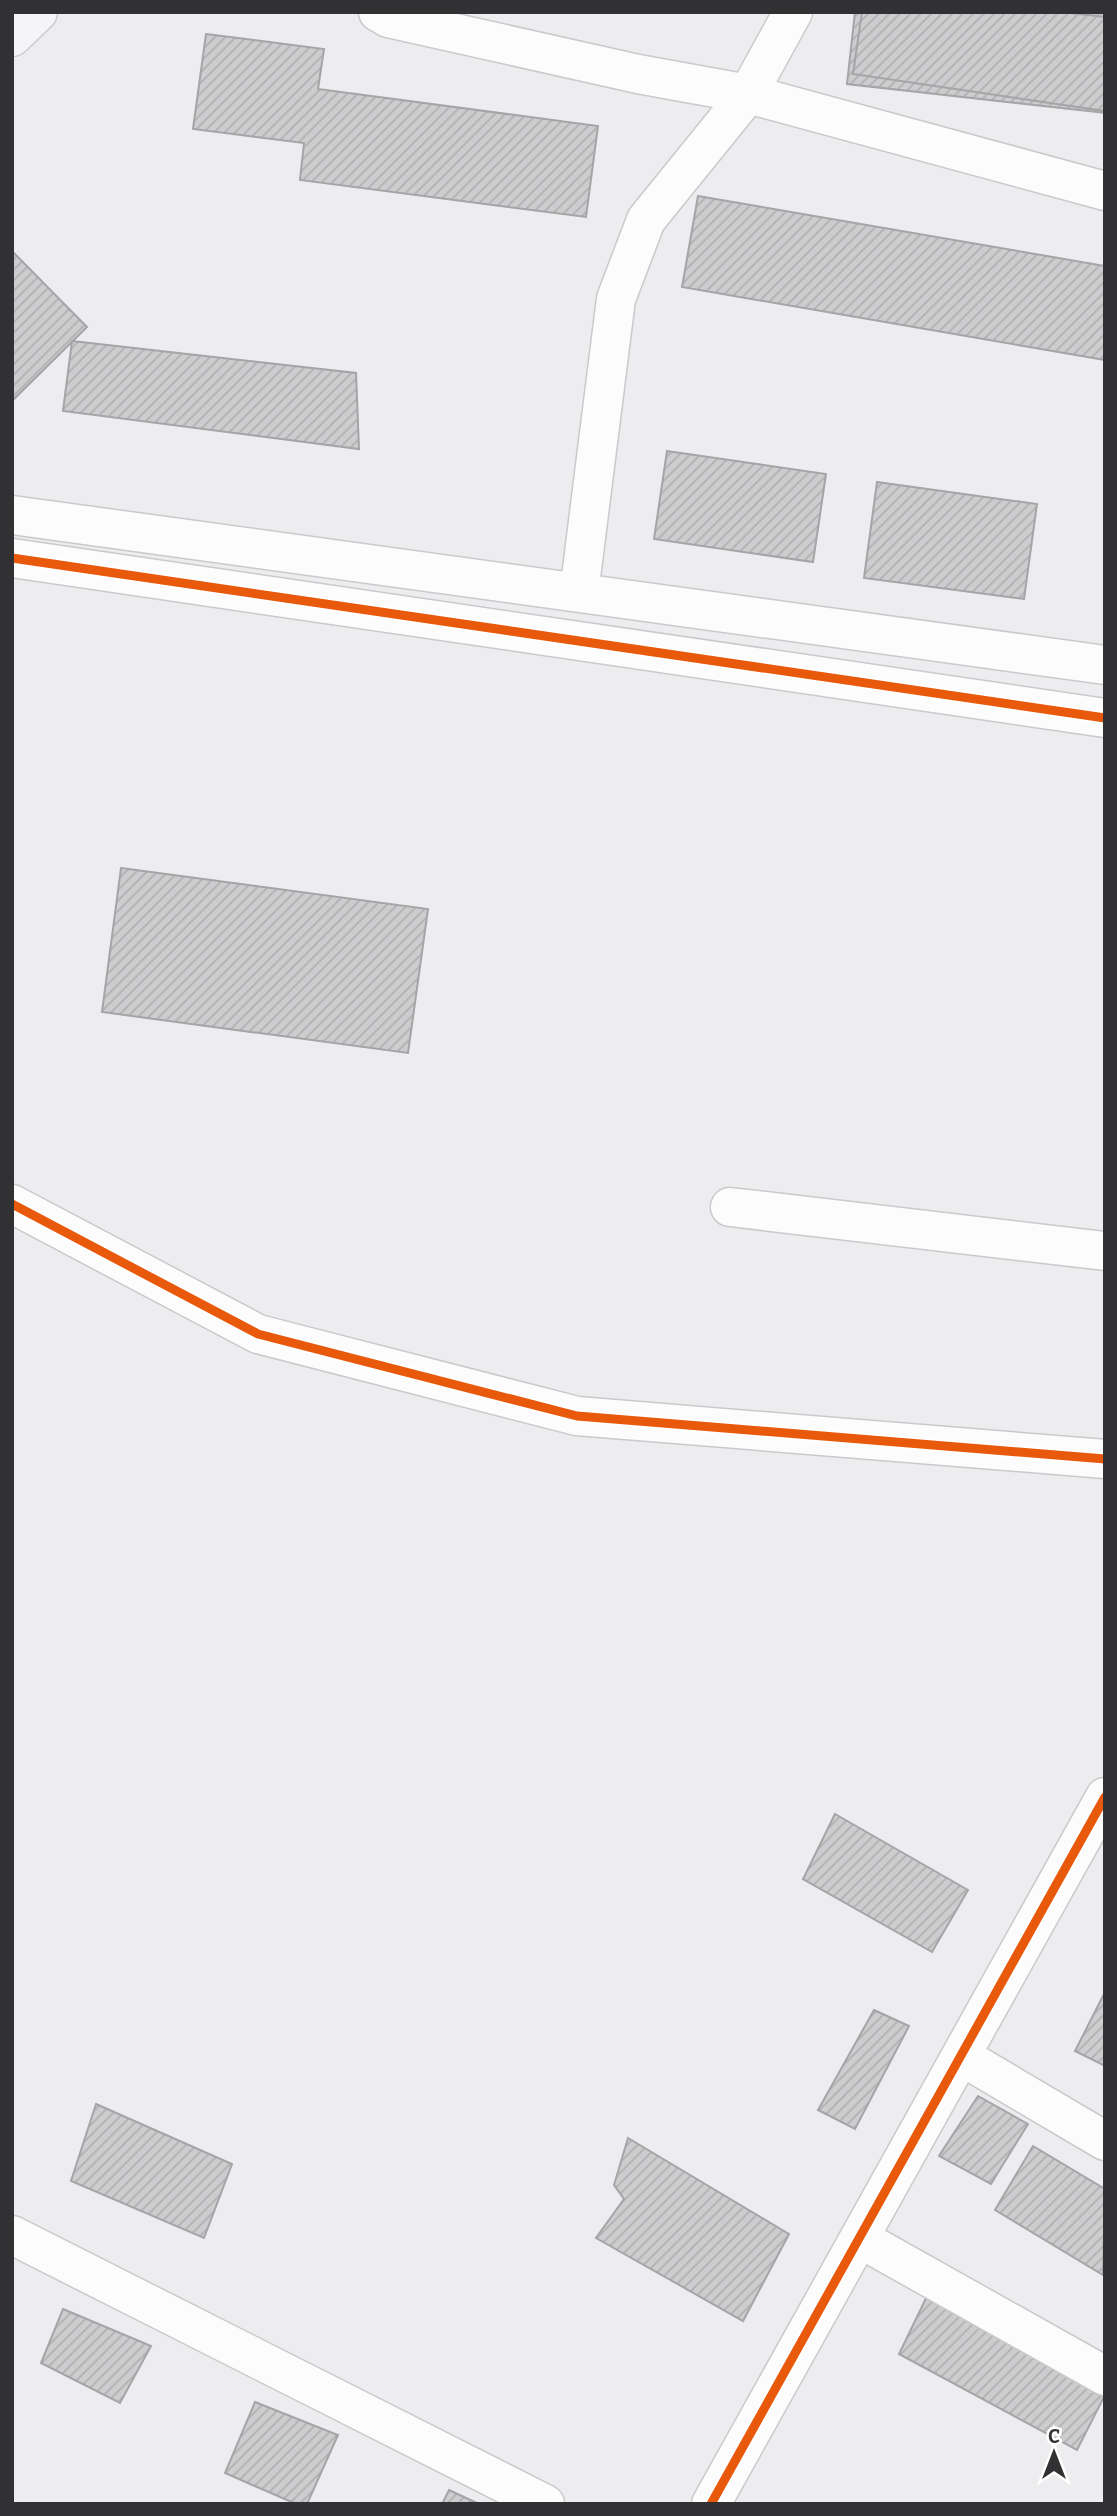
<svg xmlns="http://www.w3.org/2000/svg" width="1117" height="2516" viewBox="0 0 1117 2516" font-family="Bitter,serif">
<style>
.building{fill:url(#building-hatch);stroke:#a5a4a6;stroke-width:2}
.lines{fill:none;stroke-linecap:round;stroke-linejoin:round}
.minor-casing{stroke:#cac9cb;stroke-width:41}
.major-casing{stroke:#cbcacc;stroke-width:41}
.minor{stroke:#fcfcfc;stroke-width:38}
.major{stroke:#f5f4f7;stroke-width:38}
.cycleway-casing{stroke:#fff;stroke-width:13}
.cycleway{stroke:#e8590c;stroke-width:9}
</style>
<defs>
<pattern id="building-hatch" width="6" height="6" patternUnits="userSpaceOnUse" patternTransform="scale(1.75)"><rect width="6" height="6" fill="#cdccce"/><path d="M-1 1l2-2M0 6l6-6M5 7l2-2" fill="none" stroke="#b0b0b1"/></pattern>
</defs>
<rect width="100%" height="100%" fill="#edecee"/>
<!-- building -->
<path class="building" d="M855 12H1062L1105 17V113L847 84Z
M862 12H1105V111L853 74Z
M206 34 324 49 318 89 598 126 586 217 300 180 304 143 193 129Z
M698 196 1105 266V360L682 287Z
M12 251 87 327 12 401Z
M72 341 356 373 359 449 63 411Z
M667 451 826 474 813 562 654 539Z
M877 482 1037 504 1024 599 864 578Z
M121 868 428 909 408 1053 102 1012Z
M835 1814 968 1890 932 1952 803 1879Z
M1105 1992V2066L1075 2051Z
M874 2010 909 2026 855 2129 818 2110Z
M978 2096 1028 2124 991 2184 939 2156Z
M96 2104 232 2164 204 2238 71 2181Z
M628 2138 789 2234 743 2321 596 2238 624 2199 614 2185Z
M1033 2146 1105 2189 1103 2275 995 2210Z
M929 2292 1105 2395 1077 2450 899 2354Z
M63 2309 151 2346 120 2403 41 2363Z
M255 2402 338 2435 307 2504H296L225 2473Z
M449 2490 479 2504H442Z"/>
<g class="lines">
<defs>
<path id="minor" d="M378 12 388 18 638 74 748 94 1105 191
M12 515 1105 665
M12 558 1105 718
M579 593 616 299 646 220 748 94 793 12
M12 1204 258 1334 577 1416 1105 1459
M730 1207 1105 1251
M961 2056 1105 2141
M12 2235 545 2504
M859 2238 1105 2376
M711 2504 1105 1797"/>
<path id="major" d="M12 37 38 12"/>
</defs>
<!-- minor casing -->
<use href="#minor" class="minor-casing"/>
<!-- major casing -->
<use href="#major" class="major-casing"/>
<!-- minor -->
<use href="#minor" class="minor"/>
<!-- major -->
<use href="#major" class="major"/>
<defs>
<path id="cycleway" d="M12 558 1105 718
M12 1204 258 1334 577 1416 1105 1459
M711 2504 1105 1797"/>
</defs>
<!-- cycleway casing -->
<use href="#cycleway" class="cycleway-casing"/>
<!-- cycleway -->
<use href="#cycleway" class="cycleway"/>
</g>
<!-- border -->
<rect width="1117" height="2516" fill="none" stroke="#313032" stroke-width="28"/>
<!-- north arrow -->
<g transform="translate(1054 2453)" stroke="#ffffff" stroke-width="5" paint-order="stroke">
<path d="M0-5L12 26L0 18L-12 26Z" fill="#313032"/>
<text y="-10" font-size="19" font-weight="bold" text-anchor="middle" fill="#313032">С</text>
</g>
</svg>
